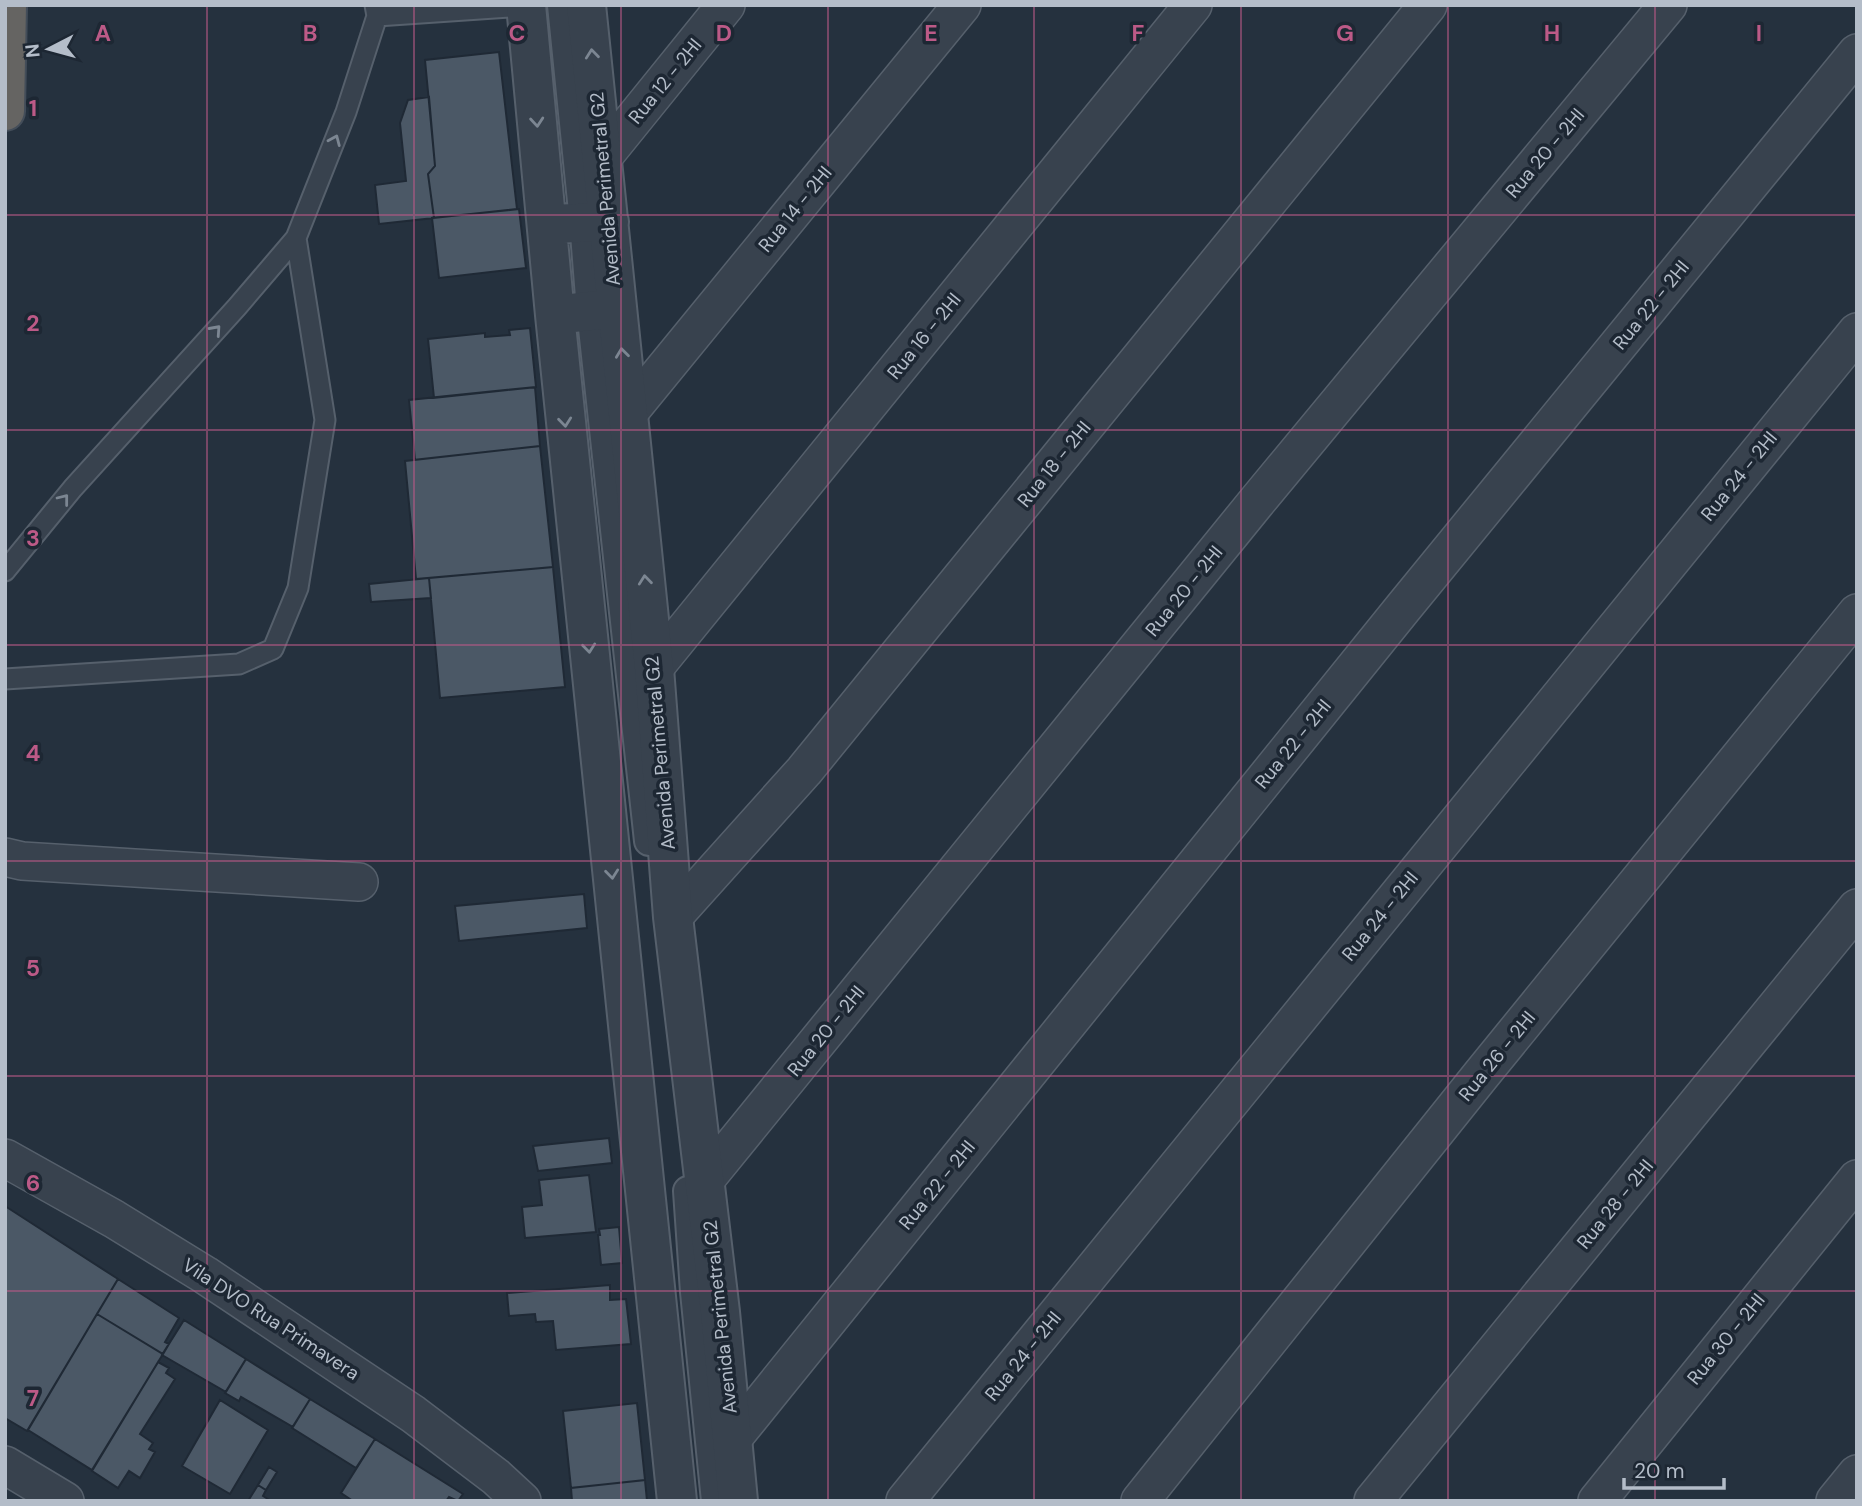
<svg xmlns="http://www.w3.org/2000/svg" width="1862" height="1506" viewBox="0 0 1862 1506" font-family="'DM Sans',sans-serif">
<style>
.building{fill:#4b5866;stroke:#1f2935;stroke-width:2}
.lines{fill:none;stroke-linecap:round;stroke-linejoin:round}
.service-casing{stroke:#56606c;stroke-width:23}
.pedestrian-casing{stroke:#56606c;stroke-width:32}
.minor-casing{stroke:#56606c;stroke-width:40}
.tertiary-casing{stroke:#56606c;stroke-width:42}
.trunk-casing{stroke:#434d59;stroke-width:42}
.service{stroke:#38424e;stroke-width:19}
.pedestrian{stroke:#38424e;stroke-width:28}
.minor{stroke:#38424e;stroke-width:37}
.tertiary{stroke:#38424e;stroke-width:38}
.trunk{stroke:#656462;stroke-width:38}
.oneway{stroke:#7c8692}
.grid{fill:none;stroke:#bc5a87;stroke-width:2;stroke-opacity:0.55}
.labels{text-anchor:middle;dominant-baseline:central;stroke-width:7;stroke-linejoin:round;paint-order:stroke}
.street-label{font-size:19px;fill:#b4bdc9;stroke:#1d2733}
.grid-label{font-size:23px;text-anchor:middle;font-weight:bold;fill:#bc5a87;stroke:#1d2733;stroke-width:7;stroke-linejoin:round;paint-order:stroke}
</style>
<rect width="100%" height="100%" fill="#25313e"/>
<!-- building -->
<path class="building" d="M499 52 517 209 434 218 428 174 435 166 425 60Z
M429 97 435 166 428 174 434 218 379 224 375 185 406 181 400 123 408 100Z
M519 209 526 268 439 278 432 218Z
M530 328 536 387 434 398 428 339 485 333V337L510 335 509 330Z
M535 387 540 446 415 460 409 400Z
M540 446 553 567 416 579 405 461Z
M553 567 565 687 440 698 429 578Z
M429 578 431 598 371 602 369 584Z
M584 894 587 928 459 941 455 906Z
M609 1138 612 1163 538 1171 533 1146Z
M589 1175 596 1232 525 1238 522 1207 542 1205 539 1180Z
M5 1206 118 1279 27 1431 5 1418Z
M619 1227 622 1263 601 1265 598 1235H600L599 1229Z
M118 1279 179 1318 165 1342 169 1344 163 1354 97 1314Z
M610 1285V1300L626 1299 631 1344 556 1350 553 1321 536 1322 535 1314 509 1316 507 1293Z
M97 1314 163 1354 92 1470 28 1430Z
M184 1320 246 1359 226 1392 162 1355Z
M246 1359 310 1399 293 1427 241 1397 239 1401 225 1393Z
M158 1362 169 1368 166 1373 175 1379 140 1434 153 1443 149 1449 155 1452 140 1478 129 1471 118 1488 92 1471Z
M310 1399 375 1439 356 1468 292 1428Z
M220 1400 268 1430 230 1494 182 1466Z
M637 1403 645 1480 571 1488 563 1411Z
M375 1439 463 1494 458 1501 449 1497 446 1501H353L341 1493Z
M269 1467 277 1472 266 1490 258 1485Z
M645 1480 647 1501H572L571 1488Z
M258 1485 266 1490 263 1496 271 1501H248Z"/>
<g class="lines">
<defs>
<path id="service" d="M377 16 526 6
M5 571 73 488 237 307 296 238 346 112 377 16 375 5
M5 679 239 664 273 649 298 588 325 420 296 238"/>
<path id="pedestrian" d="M562 5 584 221 591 310 649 841
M688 1191 695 1292 716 1501"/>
<path id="minor" d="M603 157 726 5
M629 412 962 5
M654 668 1193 5
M5 857 22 861 359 882
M673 917 804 771 1428 5
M5 1158 114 1219 205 1275 413 1414 496 1477 522 1501
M705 1180 1258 500 1668 5
M733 1438 1403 608 1857 53
M5 1465 65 1501
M905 1501 1857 332
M1140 1501 1481 1075 1857 613
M1373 1501 1857 908
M1597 1501 1857 1179
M1835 1501 1857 1474"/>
<path id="tertiary" d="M526 5 555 315 677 1501
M586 5 654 668 673 917 720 1312 738 1501
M547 224 609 222
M555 315 616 308"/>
<path id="trunk" d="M5 111 7 5"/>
</defs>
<!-- service casing -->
<use href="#service" class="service-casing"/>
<!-- pedestrian casing -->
<use href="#pedestrian" class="pedestrian-casing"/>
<!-- minor casing -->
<use href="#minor" class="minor-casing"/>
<!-- tertiary casing -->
<use href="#tertiary" class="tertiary-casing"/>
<!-- trunk casing -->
<use href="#trunk" class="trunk-casing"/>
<!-- service -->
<use href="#service" class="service"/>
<!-- pedestrian -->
<use href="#pedestrian" class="pedestrian"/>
<!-- minor -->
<use href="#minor" class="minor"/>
<!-- tertiary -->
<use href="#tertiary" class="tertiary"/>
<!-- trunk -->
<use href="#trunk" class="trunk"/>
</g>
<!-- one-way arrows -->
<defs><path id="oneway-chevron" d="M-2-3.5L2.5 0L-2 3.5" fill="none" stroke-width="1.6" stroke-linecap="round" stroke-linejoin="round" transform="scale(1.75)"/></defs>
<g class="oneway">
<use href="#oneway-chevron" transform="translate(592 54) rotate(-96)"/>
<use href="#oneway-chevron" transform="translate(537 122) rotate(85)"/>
<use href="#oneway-chevron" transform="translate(335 140) rotate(-67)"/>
<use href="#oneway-chevron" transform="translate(216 330) rotate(-48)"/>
<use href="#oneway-chevron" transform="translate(622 353) rotate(-97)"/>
<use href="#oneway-chevron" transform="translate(565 422) rotate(84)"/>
<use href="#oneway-chevron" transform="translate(64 499) rotate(-52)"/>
<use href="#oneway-chevron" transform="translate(645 580) rotate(-96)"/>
<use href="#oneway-chevron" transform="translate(589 648) rotate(84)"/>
<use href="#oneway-chevron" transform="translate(612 874) rotate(84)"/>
</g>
<!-- grid -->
<path class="grid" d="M207 5V1501M414 5V1501M621 5V1501M828 5V1501M1034 5V1501M1241 5V1501M1448 5V1501M1655 5V1501M5 215H1857M5 430H1857M5 645H1857M5 861H1857M5 1076H1857M5 1291H1857"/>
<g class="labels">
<!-- street labels -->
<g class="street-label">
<text transform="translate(665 81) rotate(-51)">Rua 12 - 2HI</text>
<text transform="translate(1545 153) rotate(-50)">Rua 20 - 2HI</text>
<text transform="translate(605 189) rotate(-95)">Avenida Perimetral G2</text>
<text transform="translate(795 209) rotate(-51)">Rua 14 - 2HI</text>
<text transform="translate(1651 305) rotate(-51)">Rua 22 - 2HI</text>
<text transform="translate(924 336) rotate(-51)">Rua 16 - 2HI</text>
<text transform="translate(1054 464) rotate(-51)">Rua 18 - 2HI</text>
<text transform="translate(1739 476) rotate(-51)">Rua 24 - 2HI</text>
<text transform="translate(1184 591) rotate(-51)">Rua 20 - 2HI</text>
<text transform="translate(1293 744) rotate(-51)">Rua 22 - 2HI</text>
<text transform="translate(660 753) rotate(-95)">Avenida Perimetral G2</text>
<text transform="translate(1380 916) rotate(-51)">Rua 24 - 2HI</text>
<text transform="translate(826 1031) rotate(-51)">Rua 20 - 2HI</text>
<text transform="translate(1497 1056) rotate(-51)">Rua 26 - 2HI</text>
<text transform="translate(937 1185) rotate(-51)">Rua 22 - 2HI</text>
<text transform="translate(1615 1204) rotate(-51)">Rua 28 - 2HI</text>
<text transform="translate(720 1317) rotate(-96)">Avenida Perimetral G2</text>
<text transform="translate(271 1319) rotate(33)">Vila DVO Rua Primavera</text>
<text transform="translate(1726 1339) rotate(-51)">Rua 30 - 2HI</text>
<text transform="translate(1023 1356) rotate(-51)">Rua 24 - 2HI</text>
</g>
</g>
<g class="grid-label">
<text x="103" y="41">A</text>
<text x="310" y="41">B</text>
<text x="517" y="41">C</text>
<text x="724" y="41">D</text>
<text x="931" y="41">E</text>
<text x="1138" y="41">F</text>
<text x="1345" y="41">G</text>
<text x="1552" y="41">H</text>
<text x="1759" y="41">I</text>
<text x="33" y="116">1</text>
<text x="33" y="331">2</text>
<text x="33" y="546">3</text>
<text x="33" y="761">4</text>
<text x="33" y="976">5</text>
<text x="33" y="1191">6</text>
<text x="33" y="1406">7</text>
</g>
<!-- border -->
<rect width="1862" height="1506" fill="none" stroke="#b4bdc9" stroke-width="14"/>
<!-- north arrow -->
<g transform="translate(49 49) rotate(264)" stroke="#1d2733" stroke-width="5" paint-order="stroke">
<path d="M0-5L12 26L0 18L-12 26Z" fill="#b4bdc9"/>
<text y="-10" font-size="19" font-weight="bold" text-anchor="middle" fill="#b4bdc9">N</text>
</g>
<!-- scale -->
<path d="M1624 1478v10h100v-10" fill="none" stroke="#b4bdc9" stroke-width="3.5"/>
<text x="1634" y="1478" font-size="21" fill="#b4bdc9" stroke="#1d2733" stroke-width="5" paint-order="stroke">20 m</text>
</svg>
